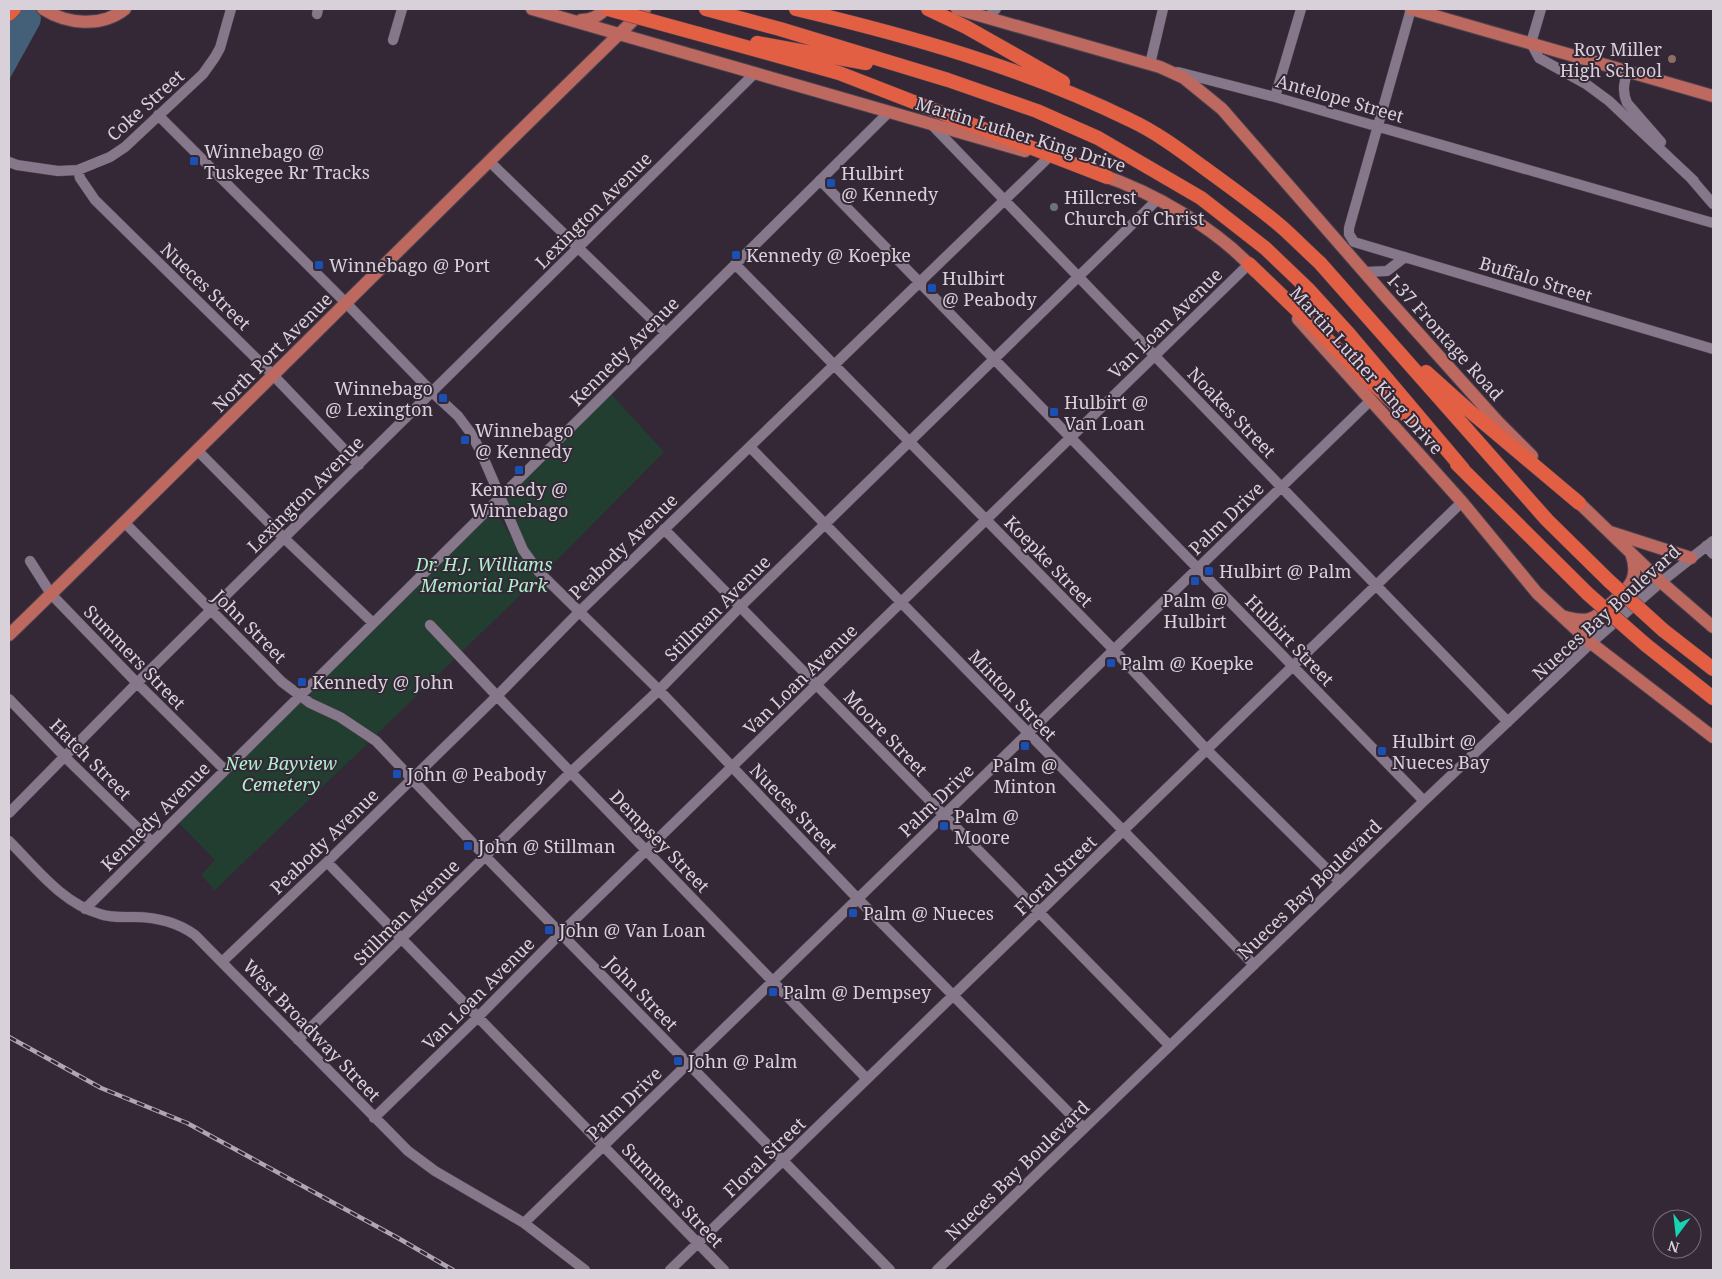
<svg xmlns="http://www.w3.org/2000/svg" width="1722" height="1279" viewBox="0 0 1722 1279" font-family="'Noto Serif',serif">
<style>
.green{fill:#223e30}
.water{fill:#446078}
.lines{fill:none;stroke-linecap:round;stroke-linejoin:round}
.minor-casing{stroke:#4c434f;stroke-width:11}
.major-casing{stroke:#4c434f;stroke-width:14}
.highway-casing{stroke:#4c434f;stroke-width:15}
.minor{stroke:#86788a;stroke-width:10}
.major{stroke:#bd6960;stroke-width:12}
.highway{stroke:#e25f44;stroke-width:14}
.rail-casing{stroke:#aea6b1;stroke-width:4.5}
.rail{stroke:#342837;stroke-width:2.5;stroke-dasharray:8;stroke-linecap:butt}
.highway-bridge-casing{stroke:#4c434f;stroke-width:15;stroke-linecap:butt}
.highway-bridge{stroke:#e25f44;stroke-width:14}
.education-dot{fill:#8d6e63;stroke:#342837;stroke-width:2}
.transit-dot{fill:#1a4fb4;stroke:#342837;stroke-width:2}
.worship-dot{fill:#6b7280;stroke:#342837;stroke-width:2}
.labels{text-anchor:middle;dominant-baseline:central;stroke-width:4;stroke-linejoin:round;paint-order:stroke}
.poi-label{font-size:18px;fill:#d8d1da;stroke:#342837;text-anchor:start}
.street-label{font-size:18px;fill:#d8d1da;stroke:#342837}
.park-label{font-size:18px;font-style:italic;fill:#afefcc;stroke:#342837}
</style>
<rect width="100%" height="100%" fill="#342837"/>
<!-- green -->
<path class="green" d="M611 394 664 452 546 571 526 547 506 499Z
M488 517H496L501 520 522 556 539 577 375 736 358 723 311 697 310 692 483 520Z
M300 703 344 725 368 743 215 890 201 875 215 860 178 822Z"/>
<!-- water -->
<path class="water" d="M9 9H43L39 12 41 18 40 24 9 80Z"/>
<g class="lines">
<defs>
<path id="minor" d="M1411 9 1349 228V234L1354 242 1713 349
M1541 9 1531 43 1539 58 1586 84 1609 101 1694 181
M317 14 318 9
M987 18 996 9
M393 40 402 9
M1150 64 1163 9
M1178 72 1275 97 1713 223
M1627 72C1624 84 1622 91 1627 103L1661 142
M1275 97 1301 9
M158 115 346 303 432 392 458 416 470 432 480 450 523 550 539 572 659 690 858 899 1084 1128
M932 125 1508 722
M489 161 666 333
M9 162 17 165 58 171 78 170 110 157 125 147 203 74 215 57 220 48 231 9
M78 170 80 178 95 200 273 375 359 465
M1689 176 1713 204
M820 180 1424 801
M735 264 1114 650 1207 750 1339 881
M1365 272 1387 271 1405 257
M750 447 1254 965
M197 450 284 538 373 623
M125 523 282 682 310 703 340 717 376 741 485 856 890 1270
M664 529 1169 1045
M1706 546 1713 554
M30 561 51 594 137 683 225 770
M430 625 497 696 867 1079
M9 699 65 757 152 842
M9 813 137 683 754 74
M9 841C36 868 62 903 100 914 111 918 123 917 134 917 157 917 177 922 195 935L408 1151 435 1171 524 1223 585 1270
M327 862 724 1270
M85 909 889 112
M223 961 327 862 497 696 580 611 1049 157
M298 1040 571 772 659 690 740 607 1158 199
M374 1118 477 1018 561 933 1249 264
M524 1223 1371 400
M670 1270 1462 502
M937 1270 1424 801 1591 643 1661 582 1713 541"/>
<path id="major" d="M43 9C67 24 101 28 125 9
M532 9 1025 151
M957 9 1160 67 1184 78 1222 109 1386 297 1498 422 1532 456
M1411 9 1713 96
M581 20C592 20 598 16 606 9
M1099 174C1152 192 1217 228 1255 271
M1298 319 1462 502 1537 593 1591 643 1713 737
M1573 497 1661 582 1713 627
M1610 532 1691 558
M1562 616C1571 619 1580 621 1589 619 1597 617 1603 611 1608 606 1627 589 1641 581 1631 553
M9 635C222 428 431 216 645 9"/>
<path id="highway" d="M706 9 780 29 948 80 1037 111 1098 138 1201 198 1265 248 1308 289 1349 334 1463 469
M796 9C910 36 1024 68 1130 120 1156 132 1180 150 1203 167 1230 187 1259 207 1284 229 1296 240 1308 252 1320 263L1547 520 1609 581
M928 9 966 27 1063 82
M9 14 14 9
M699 34 839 73 1107 177
M757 43 866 63
M1249 264 1409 418
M1426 372 1465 407 1579 503
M1457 464 1588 594
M1663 630 1713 669
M1646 645 1713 698"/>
</defs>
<!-- minor casing -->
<use href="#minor" class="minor-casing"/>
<!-- major casing -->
<use href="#major" class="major-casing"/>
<!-- highway casing -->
<use href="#highway" class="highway-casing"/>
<!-- minor -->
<use href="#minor" class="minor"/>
<!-- major -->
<use href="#major" class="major"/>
<!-- highway -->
<use href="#highway" class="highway"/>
<defs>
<path id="rail" d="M9 1037 101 1088 187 1123 398 1238 453 1270"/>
</defs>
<!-- rail casing -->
<use href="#rail" class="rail-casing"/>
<!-- rail -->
<use href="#rail" class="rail"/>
<defs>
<path id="highway-bridge" d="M608 9 699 34
M1609 581 1663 630
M1588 594 1646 645"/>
</defs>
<!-- highway-bridge casing -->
<use href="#highway-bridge" class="highway-bridge-casing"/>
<!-- highway-bridge -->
<use href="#highway-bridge" class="highway-bridge"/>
</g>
<!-- markers -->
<circle class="education-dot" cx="1672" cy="59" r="5"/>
<g class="transit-dot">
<rect x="189" y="156" width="10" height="10" rx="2.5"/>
<rect x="826" y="178" width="10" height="10" rx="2.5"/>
<rect x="731" y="250" width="10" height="10" rx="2.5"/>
<rect x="314" y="260" width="10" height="10" rx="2.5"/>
<rect x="927" y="283" width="10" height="10" rx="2.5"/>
<rect x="438" y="393" width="10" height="10" rx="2.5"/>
<rect x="1049" y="407" width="10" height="10" rx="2.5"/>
<rect x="460" y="435" width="10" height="10" rx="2.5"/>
<rect x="514" y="465" width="10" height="10" rx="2.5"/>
<rect x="1204" y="566" width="10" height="10" rx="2.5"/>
<rect x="1190" y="576" width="10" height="10" rx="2.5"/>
<rect x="1106" y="658" width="10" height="10" rx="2.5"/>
<rect x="297" y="677" width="10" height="10" rx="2.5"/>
<rect x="1020" y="741" width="10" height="10" rx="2.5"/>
<rect x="1377" y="746" width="10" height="10" rx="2.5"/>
<rect x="392" y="769" width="10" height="10" rx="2.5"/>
<rect x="939" y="821" width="10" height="10" rx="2.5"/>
<rect x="463" y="841" width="10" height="10" rx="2.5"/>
<rect x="848" y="908" width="10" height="10" rx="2.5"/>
<rect x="544" y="925" width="10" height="10" rx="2.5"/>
<rect x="768" y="987" width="10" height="10" rx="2.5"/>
<rect x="673" y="1056" width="10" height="10" rx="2.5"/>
</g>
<circle class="worship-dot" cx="1054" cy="207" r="5"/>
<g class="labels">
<!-- poi labels -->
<g class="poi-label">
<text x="1662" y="49" text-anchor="end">Roy Miller<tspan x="1662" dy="21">High School</tspan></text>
<text x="204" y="151">Winnebago @<tspan x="204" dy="21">Tuskegee Rr Tracks</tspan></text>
<text x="841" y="173">Hulbirt<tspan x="841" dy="21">@ Kennedy</tspan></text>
<text x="1064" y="197">Hillcrest<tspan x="1064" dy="21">Church of Christ</tspan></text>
<text x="746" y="255">Kennedy @ Koepke</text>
<text x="329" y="265">Winnebago @ Port</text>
<text x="942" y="278">Hulbirt<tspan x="942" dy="21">@ Peabody</tspan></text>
<text x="433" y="388" text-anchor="end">Winnebago<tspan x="433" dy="21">@ Lexington</tspan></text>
<text x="1064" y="402">Hulbirt @<tspan x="1064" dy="21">Van Loan</tspan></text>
<text x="475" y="430">Winnebago<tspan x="475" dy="21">@ Kennedy</tspan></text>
<text x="519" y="489" text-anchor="middle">Kennedy @<tspan x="519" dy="21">Winnebago</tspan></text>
<text x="1219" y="571">Hulbirt @ Palm</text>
<text x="1195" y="600" text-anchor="middle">Palm @<tspan x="1195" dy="21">Hulbirt</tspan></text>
<text x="1121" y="663">Palm @ Koepke</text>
<text x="312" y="682">Kennedy @ John</text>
<text x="1392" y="741">Hulbirt @<tspan x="1392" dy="21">Nueces Bay</tspan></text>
<text x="1025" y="765" text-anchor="middle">Palm @<tspan x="1025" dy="21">Minton</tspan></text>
<text x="407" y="774">John @ Peabody</text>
<text x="954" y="816">Palm @<tspan x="954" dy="21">Moore</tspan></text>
<text x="478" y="846">John @ Stillman</text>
<text x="863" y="913">Palm @ Nueces</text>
<text x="559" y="930">John @ Van Loan</text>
<text x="783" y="992">Palm @ Dempsey</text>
<text x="688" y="1061">John @ Palm</text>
</g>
<!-- street labels -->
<g class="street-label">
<text transform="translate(1340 98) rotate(16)">Antelope Street</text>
<text transform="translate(145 105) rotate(-42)">Coke Street</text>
<text transform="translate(1021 134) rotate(17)">Martin Luther King Drive</text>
<text transform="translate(593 210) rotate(-45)">Lexington Avenue</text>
<text transform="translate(1536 279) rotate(17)">Buffalo Street</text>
<text transform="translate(206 286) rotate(44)">Nueces Street</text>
<text transform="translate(1165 323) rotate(-44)">Van Loan Avenue</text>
<text transform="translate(1446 337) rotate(48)">I-37 Frontage Road</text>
<text transform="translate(624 351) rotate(-45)">Kennedy Avenue</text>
<text transform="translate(272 352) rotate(-45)">North Port Avenue</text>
<text transform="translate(1367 370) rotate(48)">Martin Luther King Drive</text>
<text transform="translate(1232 412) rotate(46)">Noakes Street</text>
<text transform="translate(305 494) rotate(-45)">Lexington Avenue</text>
<text transform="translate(1226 518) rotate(-44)">Palm Drive</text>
<text transform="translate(623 546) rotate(-44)">Peabody Avenue</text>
<text transform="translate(1049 561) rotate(46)">Koepke Street</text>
<text transform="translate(717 608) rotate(-45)">Stillman Avenue</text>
<text transform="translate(1606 612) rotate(-42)">Nueces Bay Boulevard</text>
<text transform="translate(250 626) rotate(45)">John Street</text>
<text transform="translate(1290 640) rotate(46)">Hulbirt Street</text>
<text transform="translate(135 657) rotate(46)">Summers Street</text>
<text transform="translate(800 679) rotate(-44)">Van Loan Avenue</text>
<text transform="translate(1013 695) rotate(46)">Minton Street</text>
<text transform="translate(886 733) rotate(46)">Moore Street</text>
<text transform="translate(91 759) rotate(45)">Hatch Street</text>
<text transform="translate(936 800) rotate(-44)">Palm Drive</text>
<text transform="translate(794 808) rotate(46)">Nueces Street</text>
<text transform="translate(155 816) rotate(-45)">Kennedy Avenue</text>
<text transform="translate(324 841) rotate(-44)">Peabody Avenue</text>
<text transform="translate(660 841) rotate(46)">Dempsey Street</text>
<text transform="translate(1055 875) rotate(-44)">Floral Street</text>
<text transform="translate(1309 889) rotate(-44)">Nueces Bay Boulevard</text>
<text transform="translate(406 912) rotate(-45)">Stillman Avenue</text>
<text transform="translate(478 993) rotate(-45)">Van Loan Avenue</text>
<text transform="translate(642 993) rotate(46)">John Street</text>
<text transform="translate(312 1030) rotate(46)">West Broadway Street</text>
<text transform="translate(624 1103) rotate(-44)">Palm Drive</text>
<text transform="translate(764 1157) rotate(-44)">Floral Street</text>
<text transform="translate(1017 1170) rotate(-44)">Nueces Bay Boulevard</text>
<text transform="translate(673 1195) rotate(46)">Summers Street</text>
</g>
<!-- park labels -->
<g class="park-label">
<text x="484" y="564">Dr. H.J. Williams<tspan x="484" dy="21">Memorial Park</tspan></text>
<text x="281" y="763">New Bayview<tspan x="281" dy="21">Cemetery</tspan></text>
</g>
</g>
<!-- border -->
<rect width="1722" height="1279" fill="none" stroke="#d8d1da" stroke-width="20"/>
<!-- north arrow -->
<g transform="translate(1677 1234) rotate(195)"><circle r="24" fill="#342837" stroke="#766c78"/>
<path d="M0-4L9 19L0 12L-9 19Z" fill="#17d5b2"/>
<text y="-8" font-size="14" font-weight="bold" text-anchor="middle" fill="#d8d1da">N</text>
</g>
</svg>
